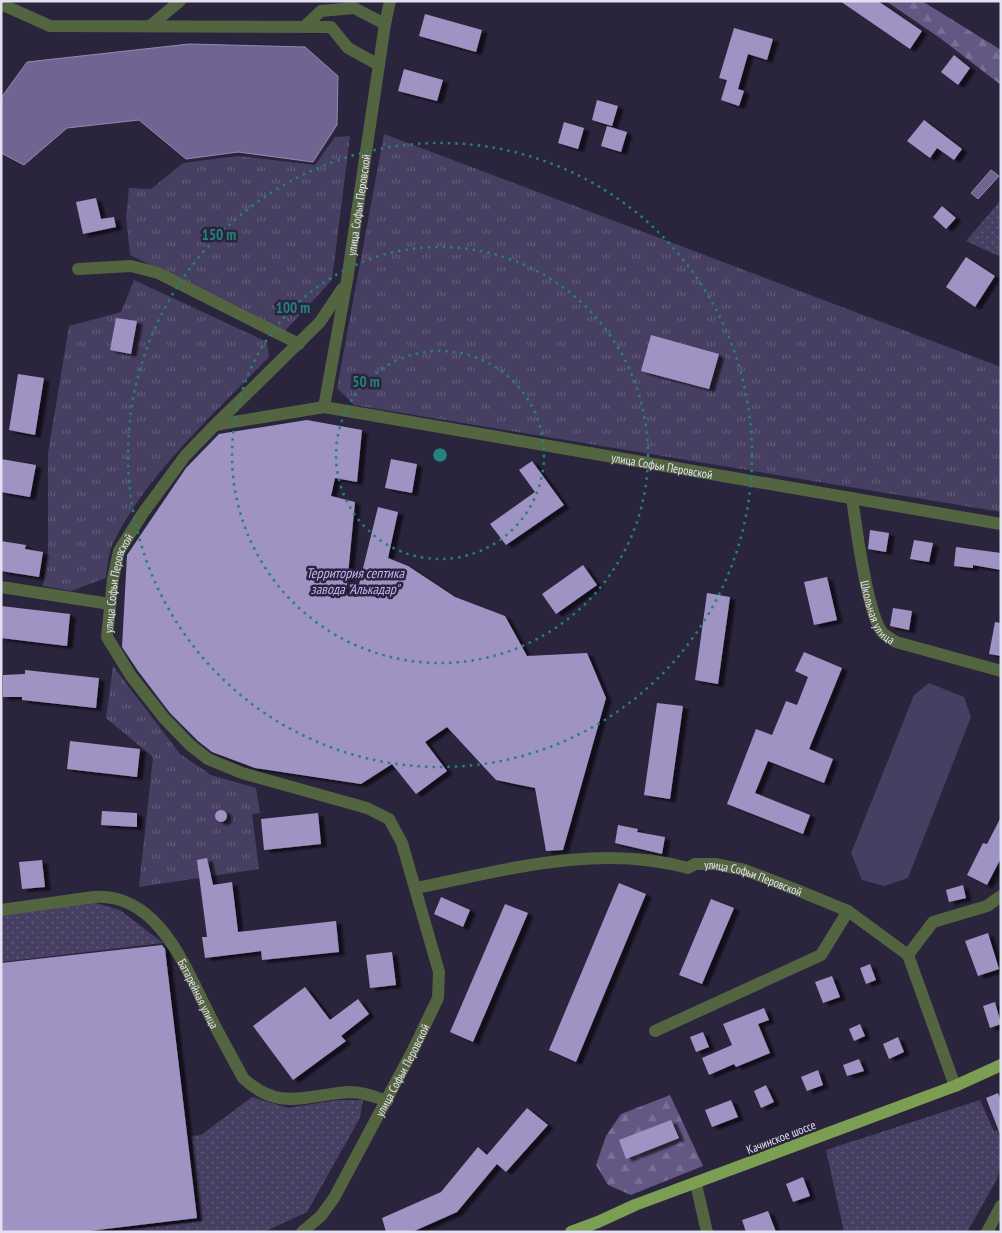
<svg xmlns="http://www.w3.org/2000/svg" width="1002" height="1233" viewBox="0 0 1002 1233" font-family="'PT Sans Narrow',sans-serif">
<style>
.grass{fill:url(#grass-dots)}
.forest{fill:url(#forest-firs)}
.park{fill:url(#park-tufts)}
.pitch{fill:#473f62}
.water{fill:#706592;stroke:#928aae}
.building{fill:#9e93c3;filter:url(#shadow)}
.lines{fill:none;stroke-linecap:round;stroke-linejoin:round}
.minor{stroke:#536440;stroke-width:12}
.major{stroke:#7b9e52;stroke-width:12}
.ring{fill:none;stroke:#24817b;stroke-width:2.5;stroke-dasharray:2.5 5}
.labels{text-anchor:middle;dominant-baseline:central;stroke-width:5;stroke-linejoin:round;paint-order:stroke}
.street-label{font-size:12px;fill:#e3e0f1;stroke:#2a243d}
.water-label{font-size:14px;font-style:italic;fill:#c2b2f9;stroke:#2a243d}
.centre{fill:#24817b;stroke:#2a243d;stroke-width:2.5}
.ring-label{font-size:15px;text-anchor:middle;font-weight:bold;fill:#24817b;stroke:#2a243d;stroke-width:5;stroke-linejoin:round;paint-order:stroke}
</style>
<defs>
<pattern id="grass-dots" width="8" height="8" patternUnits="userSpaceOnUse" patternTransform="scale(1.25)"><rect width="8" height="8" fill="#473f62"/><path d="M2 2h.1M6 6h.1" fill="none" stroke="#615a79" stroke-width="1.8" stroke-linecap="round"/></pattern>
<pattern id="forest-firs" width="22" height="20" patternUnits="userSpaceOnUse" patternTransform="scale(1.25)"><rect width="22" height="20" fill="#635884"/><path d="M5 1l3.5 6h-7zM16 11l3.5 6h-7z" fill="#797096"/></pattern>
<pattern id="park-tufts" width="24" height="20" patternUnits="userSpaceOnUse" patternTransform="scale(1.25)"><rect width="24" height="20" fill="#473f62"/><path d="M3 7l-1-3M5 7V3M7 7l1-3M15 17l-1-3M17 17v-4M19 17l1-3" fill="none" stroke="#615a79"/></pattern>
<filter id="shadow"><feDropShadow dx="5.5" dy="3" stdDeviation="1" flood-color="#0009"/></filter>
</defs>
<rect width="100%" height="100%" fill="#2a243d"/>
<!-- grass -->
<path class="grass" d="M1001 200V257L966 241Z
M89 901 120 910 163 943 1 962V914Z
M252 1097 288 1108 337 1100H363L360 1118 307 1212 264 1232H105L201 1221 191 1136 201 1135Z
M980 1100 994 1131 1001 1129V1167L996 1181 967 1232H844L826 1150Z"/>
<!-- forest -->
<path class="forest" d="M886 1H922L1001 50V85L940 38Z
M670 1095 703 1166 631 1195 608 1185 596 1165 606 1136 621 1114Z"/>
<!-- park -->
<path class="park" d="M384 134 1001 367V512L354 405 337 388Z
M350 136 332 280 284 332 130 255 126 218 129 188 151 189 183 163 238 156 315 165 335 137Z
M134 280 267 342 269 357C216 412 142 478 111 548 108 557 107 569 106 578L71 591 43 586 48 552V453L69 326 121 312Z
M113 666 180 754 211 775 256 788 260 813 252 814 259 869 139 887 153 757 106 718Z"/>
<!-- pitch -->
<path class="pitch" d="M929 683 964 697 971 717 908 878 884 886 862 880 851 853 914 695Z"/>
<!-- water -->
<path class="water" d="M189 44 305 47 338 76 337 125 313 162 238 152 186 159 139 120 67 128 24 165 1 153V98L27 62Z
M991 170 999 176 978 199 971 193Z"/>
<!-- building -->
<path class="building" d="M840 1H878L922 31 910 49Z
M425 14 482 30 476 52 419 36Z
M734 28 773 39 767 60 748 54 738 89 744 91 739 106 721 100 727 80 719 78Z
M954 55 970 68 958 85 941 72Z
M404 69 443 80 437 101 398 91Z
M597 100 618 106 612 126 592 120Z
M924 120 962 149 954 160 937 148 930 158 907 141Z
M564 122 584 128 578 149 558 143Z
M607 126 627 132 621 152 601 146Z
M96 198 101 219 114 217 116 227 83 234 76 202Z
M942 206 956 218 946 229 933 217Z
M966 257 995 276 975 307 946 287Z
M116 318 137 321 131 354 110 350Z
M651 335 719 354 709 389 641 371Z
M18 374 44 378 35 435 9 430Z
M307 420 362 430 357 482 335 478 331 496 355 502 346 595 356 597 378 507 398 512 388 558 408 566 455 597 505 616 527 656 587 653 606 698 563 850 546 851 535 788 496 780 447 727 425 742 447 771 416 794 392 764 361 784 255 768 212 752 198 741 170 713 138 671 122 647 127 555 186 468 219 434Z
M1 459 36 465 30 497 1 492Z
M391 459 417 464 412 493 385 488Z
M532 461 564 505 506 545 490 524 535 492 519 470Z
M870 530 889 533 886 552 868 549Z
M914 540 933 543 929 562 910 559Z
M1 541 26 545 25 549 43 552 39 577 1 571Z
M956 547 1001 553V570L973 565V568L954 566Z
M583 565 597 585 556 614 542 594Z
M827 577 837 620 814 625 804 582Z
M707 593 730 597 718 684 695 680Z
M1 606 70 614 67 646 1 638Z
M893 608 912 611 909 630 890 626Z
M995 622 1001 623V656L989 654Z
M804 652 842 668 809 749 833 759 824 783 768 761 755 793 810 815 803 834 727 804 756 729 772 735 786 701 797 705 808 677 795 671Z
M25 670 99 678 96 708 22 700V697H3V675L25 674Z
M657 703 683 706 670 799 644 795Z
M70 741 140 749 137 777 67 769Z
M215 816a6 6 0 1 1 12 0a6 6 0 1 1-12 0Z
M102 811 137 813V827L101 825Z
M318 813 321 844 264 850 261 819Z
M1001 817V858L987 885 967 875 983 843 987 844Z
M618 825 638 829 637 832 665 837 662 854 615 843Z
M207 858 213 885 232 882 238 932 336 921 339 952 262 960 261 951 205 958 202 937H207L197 860Z
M42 860 45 887 22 889 19 862Z
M619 883 646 894 576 1062 549 1050Z
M963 885 966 898 949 902 946 890Z
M441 897 470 910 463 927 434 914Z
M711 899 734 908 702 984 679 975Z
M505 904 528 913 473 1042 450 1032Z
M988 933 999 969 978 976 965 941Z
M162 945 165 949 197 1218 81 1232H1V963Z
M392 952 396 985 370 988 366 955Z
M870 964 876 980 866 984 860 968Z
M832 976 840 997 823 1003 815 982Z
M305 987 330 1020 358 999 369 1014 341 1036 346 1041 293 1080 253 1026Z
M995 1002 1001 1024 990 1028 983 1006Z
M764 1008 769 1020 758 1024 770 1053 736 1067 734 1064 709 1075 702 1058 732 1045 723 1024Z
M860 1024 865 1036 854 1041 849 1029Z
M703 1032 709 1047 696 1052 690 1037Z
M898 1037 904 1052 889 1059 883 1044Z
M859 1059 864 1071 847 1076 843 1065Z
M818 1070 823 1085 807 1091 801 1077Z
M766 1085 774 1102 761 1108 754 1091Z
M998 1093 1001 1100 1000 1134 986 1098Z
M731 1100 738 1117 712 1127 705 1110Z
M527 1108 548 1125 506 1172 497 1164 457 1212 412 1232H386L382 1218 441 1192 478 1147 487 1155Z
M671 1120 679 1138 626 1159 619 1140Z
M803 1177 810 1196 793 1202 786 1184Z
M768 1211 776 1232H746L742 1220Z"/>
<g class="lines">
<!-- minor -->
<g class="minor">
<path d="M1 4 50 26 331 27 348 48 379 65"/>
<path d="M150 26 180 1"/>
<path d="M304 27 321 11 354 8 385 24"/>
<path d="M78 269 131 266 158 273 299 344"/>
<path id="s1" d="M324 407 347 280 385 24 390 1"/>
<path d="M215 425 320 322 342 289"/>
<path id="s2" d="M852 498C856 525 867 616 883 633 887 637 892 639 896 642L1001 671"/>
<path d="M1 587 110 604"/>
<path id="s3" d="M416 888C506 870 597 843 688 868L695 864H715L745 870 797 890 848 911 908 955 955 1086"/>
<path id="s4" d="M1 910 94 897C157 893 184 964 207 1010 218 1033 231 1055 243 1078 279 1112 306 1095 349 1092 362 1092 374 1096 387 1101"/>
<path d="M908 955 933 922 987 906 1001 896"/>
<path d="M655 1031 821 955 848 911"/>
<path d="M696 1184 707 1232"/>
<path id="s5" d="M302 1232 321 1216 334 1198 413 1050 438 998 439 972 402 843 389 819 367 808 242 773 208 759 190 745 164 718 131 676 107 637 113 579 119 551 143 513 185 456 215 425 324 407 1001 524"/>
<path d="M987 1232 1001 1206"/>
</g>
<!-- major -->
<path class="major" d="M571 1232 598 1222 635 1205 955 1086 1001 1065"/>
</g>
<!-- distance rings -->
<g class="ring">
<circle cx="440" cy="455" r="104"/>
<circle cx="440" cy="455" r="208"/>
<circle cx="440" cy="455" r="312"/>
</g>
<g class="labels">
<!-- street labels -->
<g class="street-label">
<text stroke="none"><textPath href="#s1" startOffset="205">улица Софьи Перовской</textPath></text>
<text stroke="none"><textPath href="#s5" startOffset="1510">улица Софьи Перовской</textPath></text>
<text stroke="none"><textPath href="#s5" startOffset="866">улица Софьи Перовской</textPath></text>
<text stroke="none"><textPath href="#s2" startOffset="118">Школьная улица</textPath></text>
<text stroke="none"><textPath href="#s3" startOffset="344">улица Софьи Перовской</textPath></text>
<text stroke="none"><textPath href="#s4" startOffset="246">Батарейная улица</textPath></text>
<text stroke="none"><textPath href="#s5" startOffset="192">улица Софьи Перовской</textPath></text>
<text transform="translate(781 1137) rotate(-21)">Качинское шоссе</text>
</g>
<!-- water labels -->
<g class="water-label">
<text x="355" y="573">Территория септика<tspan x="355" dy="16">завода "Алькадар"</tspan></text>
</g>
</g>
<circle cx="440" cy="455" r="8" class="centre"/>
<g class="ring-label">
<text x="219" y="240">150 m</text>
<text x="293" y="313">100 m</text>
<text x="366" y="387">50 m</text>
</g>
<!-- border -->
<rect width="1002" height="1233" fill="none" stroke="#e3e0f1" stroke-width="5"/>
</svg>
